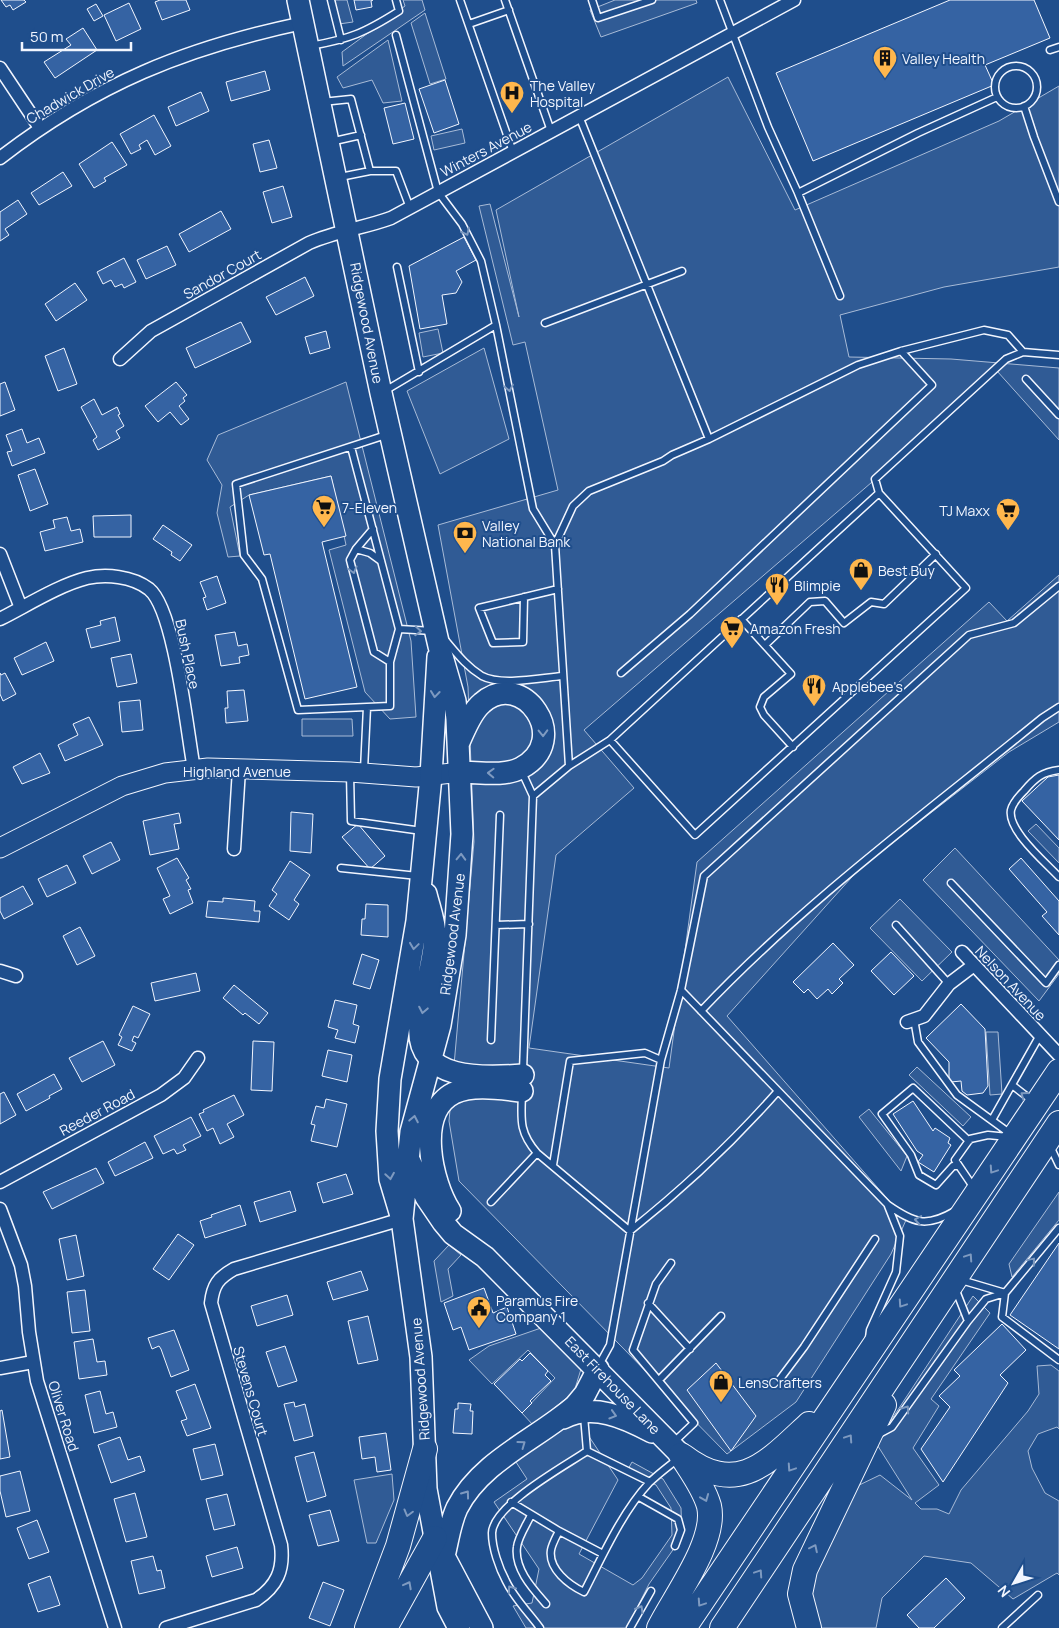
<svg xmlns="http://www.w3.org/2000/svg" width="1059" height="1628" viewBox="0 0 1059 1628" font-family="Manrope,sans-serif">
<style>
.built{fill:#305b95;stroke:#a8bbd7}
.building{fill:#3563a3;stroke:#f2f6ff}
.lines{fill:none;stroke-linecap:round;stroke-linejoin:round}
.lane-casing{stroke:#f2f6ff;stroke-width:9}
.street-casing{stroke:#f2f6ff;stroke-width:15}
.secondary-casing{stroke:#f2f6ff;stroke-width:21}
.primary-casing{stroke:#f2f6ff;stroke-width:24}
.highway-casing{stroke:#f2f6ff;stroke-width:26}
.lane{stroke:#1f4e8c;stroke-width:6}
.street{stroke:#1f4e8c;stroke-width:12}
.secondary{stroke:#1f4e8c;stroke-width:19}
.primary{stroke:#1f4e8c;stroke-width:21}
.highway{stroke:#1f4e8c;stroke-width:24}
.oneway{stroke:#7e9ac0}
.labels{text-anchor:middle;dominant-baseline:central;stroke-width:4;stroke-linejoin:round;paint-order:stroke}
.poi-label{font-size:14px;fill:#f2f6ff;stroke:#1f4e8c;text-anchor:start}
.street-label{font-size:14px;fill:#f2f6ff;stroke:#1f4e8c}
</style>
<rect width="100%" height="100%" fill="#1f4e8c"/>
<!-- built -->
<path class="built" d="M333 0H347L353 22 339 24Z
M403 0H422L425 10 343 66 342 52 405 6Z
M615 0H696L697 3 601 37 590 10Z
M425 13 446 79 430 84 411 23Z
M388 40 402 101 383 103 372 80 343 88 337 77Z
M728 77 795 210 999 121 1059 86V267L944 287 840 315 849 357 951 359 1059 368V440L997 371 879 476 584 730 634 788 556 855 529 1048 669 1068 697 862 989 602 1007 621 1059 575V722L1009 752 860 868 727 1016 906 1220 891 1254 796 1402 727 1454 459 1181 449 1121 474 842 468 687 438 525 558 490 525 342 513 345 479 206 490 204 519 317 496 210Z
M462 129 465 143 434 150 431 136Z
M438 329 443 353 423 357 419 333Z
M484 348 509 439 440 474 407 391Z
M346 382 411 641 416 717 390 719 365 692 329 550 346 545 331 476 249 495 230 507 240 556 228 557 217 513 222 485 207 460 218 435Z
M302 719H352L353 736H302Z
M1036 824 1059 848V863L1028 831Z
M955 848 1059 960V974L1039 1001 923 880Z
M900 899 952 952 922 981 870 928Z
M986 1032H998L1002 1094 990 1095Z
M917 1067 971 1117 963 1126 909 1075Z
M869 1109 907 1156 901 1171 859 1117Z
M1059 1192V1220L1012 1277 1009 1264Z
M449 1245 461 1255 448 1269 453 1296 441 1302 434 1261Z
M973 1296 990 1313 931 1399 939 1406 913 1448 939 1485 915 1503 921 1509H937L949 1514 961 1490 1028 1411 1039 1394 1037 1366 1051 1365 1059 1371V1429L1057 1427 1038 1434 1028 1451 1032 1468 1045 1493 1059 1501V1575L1057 1573 1013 1599 971 1563 924 1556 882 1598 876 1628H821L813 1608 810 1576 851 1489 880 1475 912 1500 876 1443Z
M541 1328 581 1369 574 1392 533 1425 522 1413 555 1378 528 1350 492 1384 469 1360 489 1346Z
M576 1417 618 1480 579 1554 633 1585 642 1578 672 1535 671 1508 656 1485 627 1471 632 1462 663 1479 681 1508 682 1537 649 1584 627 1628H526L513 1606 532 1603 539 1569 494 1502 527 1479 514 1459Z
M392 1474 394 1500 376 1543H367L354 1480Z"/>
<!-- building -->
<path class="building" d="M1 0H24L26 2 13 10 10 5 6 7Z
M160 0H186L190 10 162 20 155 2Z
M354 0H373L371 1 372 7 356 10Z
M950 0H1034L1050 38 985 65 994 85 813 161 776 73Z
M129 3 141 29 116 41 104 15Z
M96 4 103 16 94 21 87 9Z
M83 28 97 50 55 78 44 62 71 45 66 39Z
M265 71 270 90 231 101 226 82Z
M445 80 459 124 434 133 419 89Z
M201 92 209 111 176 126 168 107Z
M405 103 414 139 393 144 384 108Z
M154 115 171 146 155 155 147 140 139 145 141 149 131 154 120 134Z
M269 140 277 168 260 172 253 144Z
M112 142 127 165 104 178 106 181 94 188 79 164Z
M63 172 72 186 39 205 31 193Z
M283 186 292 217 272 223 263 192Z
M18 200 27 214 5 229 9 235 0 241V212Z
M221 211 231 229 189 252 179 234Z
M464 237 476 260 456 271 462 282 456 293 442 295 447 324 420 329 409 266Z
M167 246 176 265 146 279 137 260Z
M124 258 136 282 124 288 122 284 115 287 111 280 103 284 97 272Z
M305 277 314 296 276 315 266 297Z
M75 283 87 300 56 321 45 304Z
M241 322 251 342 195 368 186 348Z
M326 331 330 348 310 354 305 337Z
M64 348 77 384 58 391 45 356Z
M5 382 15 410 0 416V384Z
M176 382 187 395 183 398 185 401 179 406 189 419 181 425 170 412 158 422 145 406Z
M94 399 102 415 117 407 120 414 118 415 124 426 116 431 120 438 98 450 93 440 97 437 81 407Z
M22 429 27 443 39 438 45 453 12 466 7 452 12 451 6 435Z
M35 469 48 504 30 511 18 475Z
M331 476 346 536 322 542 357 687 305 699 270 554 264 555 249 495Z
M131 515V537H94L93 516Z
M67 517 71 531 80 529 83 542 45 551 40 532 55 528 53 520Z
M163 525 192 545 180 561 171 555 172 552 153 539Z
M217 576 226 603 207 610 203 598 206 597 200 582Z
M115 617 120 641 91 648 86 629 101 625 100 621Z
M235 632 238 646 247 644 249 655 239 657 240 663 221 666 215 635Z
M46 642 54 661 22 675 14 658Z
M131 654 137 683 117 687 111 658Z
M0 673 1 675 5 673 16 694 3 701 0 694Z
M244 690 248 721 226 723 225 708H228L227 691Z
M140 700 143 730 122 732 119 702Z
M89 717 103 745 65 761 58 745 78 735 73 724Z
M40 753 50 773 22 784 13 767Z
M1059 775V840L1022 801 1048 777Z
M291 812 313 814 311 853 290 851Z
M179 813 181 823 174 824 179 849 150 855 143 821Z
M358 824 385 856 370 869 342 837Z
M111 842 120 860 92 874 83 856Z
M177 858 189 878 186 880 191 889 188 890 193 903 170 914 163 899 170 896 157 868Z
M1021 858 1059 901V935L1042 916 1047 912 1009 869Z
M290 861 310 875 294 900 299 904 289 920 269 906 277 894 272 890Z
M67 865 76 883 47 897 38 879Z
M23 886 33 904 4 919 0 911V898Z
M223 898 255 901 254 911H260L259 922 206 917 208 901 223 902Z
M366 904 388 905V937L361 935 362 919H365Z
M80 927 95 956 77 965 63 936Z
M833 943 854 965 839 979 843 983 832 994 828 989 817 999 808 989 804 993 793 982Z
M891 952 914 976 894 995 871 971Z
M362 954 379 960 370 989 353 984Z
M196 973 200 991 155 1001 151 983Z
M234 985 268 1013 259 1024 245 1013 243 1015 223 998Z
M335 1000 357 1005 353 1024 359 1026 355 1043 335 1038 338 1030 328 1027Z
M961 1004 985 1029 988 1086 983 1093 967 1095 962 1091 961 1081 951 1082 949 1080V1062L926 1038Z
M133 1006 150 1014 138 1038 134 1036 132 1041 136 1043 132 1051 118 1045 122 1037 119 1035Z
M103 1041 115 1065 82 1082 69 1058Z
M253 1041 274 1042 272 1091 251 1090Z
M328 1050 352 1055 347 1082 322 1076Z
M54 1074 62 1089 49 1096 50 1098 26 1111 17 1094Z
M4 1092 16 1115 0 1124V1094Z
M234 1095 244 1115 227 1124 234 1137 220 1144 213 1128 207 1131 199 1114 204 1112 203 1110Z
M326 1099 347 1104 337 1147 311 1141 315 1125 311 1124 316 1106 324 1108Z
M913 1101 933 1131 935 1128 950 1138 948 1143 951 1145 934 1172 918 1162 923 1155 917 1151 893 1114Z
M191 1117 201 1136 183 1145 186 1150 177 1154 174 1149 163 1154 154 1136Z
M145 1142 153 1158 115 1176 108 1162Z
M96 1168 104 1183 52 1209 43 1192Z
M346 1174 353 1194 323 1203 317 1183Z
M290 1191 296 1211 260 1222 254 1202Z
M240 1205 246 1225 205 1238 200 1221 212 1217 211 1215Z
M178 1234 194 1245 169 1280 153 1269Z
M76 1235 84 1276 67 1280 59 1239Z
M1059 1243V1349L1010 1315Z
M361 1271 368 1290 333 1300 327 1282Z
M484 1288 493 1313 507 1307 516 1334 469 1350 461 1327 453 1330 444 1303Z
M85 1290 90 1331 72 1333 67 1292Z
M287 1295 293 1315 257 1326 251 1306Z
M368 1316 378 1360 358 1364 348 1321Z
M1002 1324 1026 1350 1000 1375 1008 1383 943 1482 921 1449 950 1407 939 1396 960 1376 954 1370Z
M174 1330 189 1370 171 1377 161 1349 159 1346 152 1349 148 1338Z
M93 1339 97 1362 105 1361 107 1375 79 1379 74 1342Z
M285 1346 297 1381 278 1387 266 1352Z
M530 1353 548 1371 545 1375 551 1381 530 1401 532 1403 522 1413 494 1384 520 1359 522 1361Z
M716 1363 756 1416 731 1451 687 1390Z
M195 1384 211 1428 187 1436 181 1421 187 1419 176 1391Z
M100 1391 106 1414 113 1412 117 1427 94 1433 85 1395Z
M294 1402 295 1407 305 1404 313 1436 294 1441 284 1404Z
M458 1403 471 1404 470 1411H473L472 1434 453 1433 455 1409H458Z
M2 1410 10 1457 0 1459V1411Z
M386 1433 391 1470 377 1472 375 1457 362 1459 359 1437Z
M120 1437 128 1460 140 1456 145 1471 111 1483 98 1445Z
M215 1444 223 1475 201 1480 193 1449Z
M314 1452 326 1496 307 1502 295 1457Z
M20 1471 30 1511 6 1517 0 1491V1476Z
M135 1493 147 1537 126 1542 114 1499Z
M227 1494 235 1525 214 1530 206 1499Z
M330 1510 339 1541 318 1546 309 1515Z
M37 1520 49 1552 29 1559 17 1528Z
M237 1547 243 1568 212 1577 206 1556Z
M153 1556 157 1571 161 1570 165 1588 139 1594 131 1561Z
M50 1576 60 1605 38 1612 28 1584Z
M946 1578 965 1598 934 1628H919L907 1615Z
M323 1582 344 1590 330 1626 309 1618Z"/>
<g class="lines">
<defs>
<path id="lane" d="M331 0 341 40
M460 0 513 152
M505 0 551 131
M592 0 598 18 652 0
M720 0 768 127 798 193 840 296
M469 24 509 10
M396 35 438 192 462 224 481 261 496 325 533 509 555 545 569 766 533 796
M310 46C350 39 364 33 399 11L396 0
M1050 50 1059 47
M995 87a21 21 0 1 1 42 0a21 21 0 1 1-42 0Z
M322 102 351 99 370 171H396L410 208
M1024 106 1034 137 1059 202
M579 116 709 439
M330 142 361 135
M340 177 370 171
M798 193 918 133 997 97
M397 267 419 372
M545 323 682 271
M1026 379 1059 415
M383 392 496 325
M351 447 399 629 390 662V706L367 707
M373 529 356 549 350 560 374 652 390 662
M555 545 573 506 589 491 663 461 672 455 709 439 858 365 901 351 984 330 1008 335 1023 352
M356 549 370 553 381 561
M524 597 523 642 493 643 479 608 558 589
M741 619 791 674 764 697 760 707 764 715 793 747
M399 629 433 631
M446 641C457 654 467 667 482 676 501 686 540 678 562 676
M765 645 810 602 825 601 844 623 871 602 884 604 936 554
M621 673 690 614 932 385 901 351
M610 740 695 835 966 588 879 493 875 479 1006 359 1023 352 1059 355
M569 766 610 740 879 493
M364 770 367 707 298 710 262 579 244 555 236 484 386 435
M1059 770C1042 772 1035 778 1024 791 1019 796 1013 802 1011 810 1007 830 1045 862 1059 877
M522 772 533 796 523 1071
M350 773 351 821 422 831
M341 868 418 876
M951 883 1046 983 1059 965
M496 925 529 924
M896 925 949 984
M681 990 888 1205C914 1223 926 1228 955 1211
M701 1011C804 902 927 812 1042 718L1059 707
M914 1019 918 1042 957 1095 1012 1135
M491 1040 500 815
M1012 1085 1034 1102
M522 1094C521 1120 519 1132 537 1153L630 1231C683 1189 733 1142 778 1091
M992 1120 1040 1035
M1050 1146 1059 1165
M553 1165 570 1061 645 1053 661 1060
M959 1166H953L936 1185 919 1175 911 1155 882 1114 913 1088 969 1141
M974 1188 955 1160 970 1139 988 1135 1008 1137
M491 1202 537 1153
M1059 1228 1005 1293 1002 1317 1059 1360
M671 1263 656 1284 633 1350 694 1423 674 1442
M961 1280 1005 1293
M648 1303 690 1349
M968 1321 986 1299 1005 1293
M869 1338 870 1330 896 1272 900 1236 888 1206
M599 1365 610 1345 661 1060 681 990 704 876 969 635 1014 623 1059 586
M780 1379 804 1347 875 1239
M659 1380 721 1316
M877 1435 892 1427 968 1321 955 1288
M587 1451 650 1482
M639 1497 678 1519 681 1530 675 1546
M511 1502 559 1531C556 1537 552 1544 551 1550 548 1569 569 1585 584 1592 602 1557 622 1512 649 1483 658 1474 669 1466 679 1458
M531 1515C527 1524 518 1537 517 1547 514 1569 533 1589 546 1604
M559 1531 603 1554
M540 1628C529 1613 514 1598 506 1581 499 1568 492 1548 492 1533 493 1505 565 1466 587 1451L584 1416
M630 1628 651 1591
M1002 1628 1038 1595"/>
<path id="street" d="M0 68 40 128
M0 158C96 84 185 48 303 23
M120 359 151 331 309 243C336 231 364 228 391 218L794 0
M0 554 21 608
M0 619C26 606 59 585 87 578 106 574 132 576 149 589 175 610 187 732 194 769
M234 849 239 769
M962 952 1059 1055
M0 971 16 976
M907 1022 924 1016 949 984 974 965
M0 1182 161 1095 184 1078 198 1058
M0 1209 21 1265 25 1286 29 1332 37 1381 115 1628
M0 1368 33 1362
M166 1628 256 1600C277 1586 284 1570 281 1545L211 1303C213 1285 218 1278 234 1269L402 1219"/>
<path id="secondary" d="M0 848 122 786 165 773 208 768 350 772 416 777 461 772"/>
<path id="primary" d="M298 0 381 393 439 646 455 701 457 719 462 834 455 935 440 1025 411 1132 402 1219
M438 657 431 776 417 921 390 1079 387 1131 390 1179 402 1219 421 1357 426 1489 448 1607 459 1628
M459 742C465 729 471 712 482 703 522 667 574 740 521 768 504 777 479 772 461 772
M426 894C429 907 436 925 435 938 433 968 422 996 420 1025 415 1082 485 1078 523 1075
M409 1160 426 1197 443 1222 453 1234 485 1257 681 1455
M450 1211C432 1183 415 1112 454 1093 474 1084 501 1089 522 1091
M563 1418C593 1403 624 1417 652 1432
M444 1556C448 1540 450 1523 457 1508 481 1461 537 1439 575 1406L585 1394 598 1369
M446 1560 482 1628"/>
<path id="highway" d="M683 1456C738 1498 768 1462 809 1424
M367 1628 398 1546 425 1449
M385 1628 435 1538
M659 1628C675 1596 717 1541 709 1506 704 1488 691 1471 681 1455
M684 1628 1059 1071
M722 1628 1059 1123
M809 1628 800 1594 805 1570 884 1405"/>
</defs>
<!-- lane casing -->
<use href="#lane" class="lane-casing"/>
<!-- street casing -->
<use href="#street" class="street-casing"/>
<!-- secondary casing -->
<use href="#secondary" class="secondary-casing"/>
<!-- primary casing -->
<use href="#primary" class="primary-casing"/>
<!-- highway casing -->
<use href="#highway" class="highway-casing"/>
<!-- lane -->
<use href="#lane" class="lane"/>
<!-- street -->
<use href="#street" class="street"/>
<!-- secondary -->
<use href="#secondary" class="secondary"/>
<!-- primary -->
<use href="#primary" class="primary"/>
<!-- highway -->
<use href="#highway" class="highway"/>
</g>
<!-- one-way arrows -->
<defs><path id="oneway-chevron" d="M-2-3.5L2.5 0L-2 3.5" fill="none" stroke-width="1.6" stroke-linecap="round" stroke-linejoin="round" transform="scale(1.25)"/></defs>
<g class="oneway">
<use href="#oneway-chevron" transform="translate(466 232) rotate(63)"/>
<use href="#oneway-chevron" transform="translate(509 388) rotate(79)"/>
<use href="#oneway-chevron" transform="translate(353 570) rotate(75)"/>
<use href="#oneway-chevron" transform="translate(418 631) rotate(3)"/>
<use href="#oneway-chevron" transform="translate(435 694) rotate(96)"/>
<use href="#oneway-chevron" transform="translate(543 733) rotate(89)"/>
<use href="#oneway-chevron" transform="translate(491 773) rotate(-178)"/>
<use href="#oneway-chevron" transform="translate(461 857) rotate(-88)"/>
<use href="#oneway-chevron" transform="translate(414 946) rotate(98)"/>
<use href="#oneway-chevron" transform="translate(423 1010) rotate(101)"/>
<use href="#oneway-chevron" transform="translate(1024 1095) rotate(-144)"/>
<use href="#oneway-chevron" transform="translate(414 1119) rotate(-79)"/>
<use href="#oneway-chevron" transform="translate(993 1170) rotate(124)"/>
<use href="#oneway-chevron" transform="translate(390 1176) rotate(81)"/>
<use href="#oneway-chevron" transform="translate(918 1220) rotate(-170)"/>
<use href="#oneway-chevron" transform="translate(969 1257) rotate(-56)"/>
<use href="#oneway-chevron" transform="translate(1032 1261) rotate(-50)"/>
<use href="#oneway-chevron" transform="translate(902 1304) rotate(124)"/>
<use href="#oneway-chevron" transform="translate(906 1409) rotate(-55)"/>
<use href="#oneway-chevron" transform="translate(613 1415) rotate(17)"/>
<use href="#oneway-chevron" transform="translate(849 1438) rotate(-56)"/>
<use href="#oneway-chevron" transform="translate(522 1444) rotate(-36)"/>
<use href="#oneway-chevron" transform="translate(791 1468) rotate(124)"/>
<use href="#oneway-chevron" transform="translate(466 1494) rotate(-54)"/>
<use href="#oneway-chevron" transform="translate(705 1498) rotate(68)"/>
<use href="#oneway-chevron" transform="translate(408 1513) rotate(105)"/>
<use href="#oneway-chevron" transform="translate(814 1548) rotate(-64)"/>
<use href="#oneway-chevron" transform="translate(759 1573) rotate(-56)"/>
<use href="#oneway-chevron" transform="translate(408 1585) rotate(-62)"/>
<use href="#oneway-chevron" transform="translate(511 1589) rotate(-126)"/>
<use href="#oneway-chevron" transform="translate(701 1603) rotate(124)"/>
<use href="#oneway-chevron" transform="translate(640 1609) rotate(-60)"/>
</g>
<!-- icons -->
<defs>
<symbol id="building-pin" viewBox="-11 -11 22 30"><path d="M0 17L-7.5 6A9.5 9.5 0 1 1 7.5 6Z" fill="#ffb74d" stroke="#1f4e8c"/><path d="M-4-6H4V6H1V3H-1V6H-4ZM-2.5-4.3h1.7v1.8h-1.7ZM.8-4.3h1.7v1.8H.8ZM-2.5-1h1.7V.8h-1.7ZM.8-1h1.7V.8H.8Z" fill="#111"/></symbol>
<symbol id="hospital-pin" viewBox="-11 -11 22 30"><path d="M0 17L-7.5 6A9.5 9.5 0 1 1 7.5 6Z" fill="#ffb74d" stroke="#1f4e8c"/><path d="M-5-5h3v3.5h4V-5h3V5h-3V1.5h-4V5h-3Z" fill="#111"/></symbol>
<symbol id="supermarket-pin" viewBox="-11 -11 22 30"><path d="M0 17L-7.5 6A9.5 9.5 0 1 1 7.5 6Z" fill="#ffb74d" stroke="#1f4e8c"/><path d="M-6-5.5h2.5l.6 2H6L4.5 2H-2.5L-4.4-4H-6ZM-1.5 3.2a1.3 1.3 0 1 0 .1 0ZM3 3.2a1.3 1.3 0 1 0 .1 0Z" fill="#111"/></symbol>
<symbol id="bank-pin" viewBox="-11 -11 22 30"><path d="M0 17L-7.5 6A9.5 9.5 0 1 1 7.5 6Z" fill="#ffb74d" stroke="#1f4e8c"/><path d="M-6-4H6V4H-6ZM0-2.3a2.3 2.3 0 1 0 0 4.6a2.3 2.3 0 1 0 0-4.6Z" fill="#111"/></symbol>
<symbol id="shop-pin" viewBox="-11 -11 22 30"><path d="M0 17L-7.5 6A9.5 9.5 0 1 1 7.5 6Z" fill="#ffb74d" stroke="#1f4e8c"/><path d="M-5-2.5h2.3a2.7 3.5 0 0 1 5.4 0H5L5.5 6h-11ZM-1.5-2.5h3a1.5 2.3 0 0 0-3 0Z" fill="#111"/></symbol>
<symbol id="restaurant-pin" viewBox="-11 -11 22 30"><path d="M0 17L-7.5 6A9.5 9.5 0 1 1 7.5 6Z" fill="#ffb74d" stroke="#1f4e8c"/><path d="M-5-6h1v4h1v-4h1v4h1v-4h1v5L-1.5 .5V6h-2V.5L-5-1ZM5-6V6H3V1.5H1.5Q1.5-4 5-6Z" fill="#111"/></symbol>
<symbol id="civic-pin" viewBox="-11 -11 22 30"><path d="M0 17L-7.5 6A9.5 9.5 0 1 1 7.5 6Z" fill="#ffb74d" stroke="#1f4e8c"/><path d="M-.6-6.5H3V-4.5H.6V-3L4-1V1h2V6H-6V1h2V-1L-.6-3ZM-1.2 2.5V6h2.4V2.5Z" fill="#111"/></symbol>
</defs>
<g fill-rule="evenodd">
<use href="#building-pin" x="871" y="44" width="28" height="38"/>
<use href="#hospital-pin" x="498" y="79" width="28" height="38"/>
<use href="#supermarket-pin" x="310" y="493" width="28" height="38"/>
<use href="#supermarket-pin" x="994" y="496" width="28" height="38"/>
<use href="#bank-pin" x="451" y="519" width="28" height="38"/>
<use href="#shop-pin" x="847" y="556" width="28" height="38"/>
<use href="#restaurant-pin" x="763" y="571" width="28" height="38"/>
<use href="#supermarket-pin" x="718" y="614" width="28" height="38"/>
<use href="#restaurant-pin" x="800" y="672" width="28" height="38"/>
<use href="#civic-pin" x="465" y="1294" width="28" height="38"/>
<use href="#shop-pin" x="707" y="1368" width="28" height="38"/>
</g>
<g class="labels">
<!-- poi labels -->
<g class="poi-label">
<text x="902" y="58">Valley Health</text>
<text x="530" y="85">The Valley<tspan x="530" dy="16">Hospital</tspan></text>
<text x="342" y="507">7-Eleven</text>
<text x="990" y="510" text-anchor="end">TJ Maxx</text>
<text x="482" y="525">Valley<tspan x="482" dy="16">National Bank</tspan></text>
<text x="878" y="570">Best Buy</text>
<text x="794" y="585">Blimpie</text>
<text x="750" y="628">Amazon Fresh</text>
<text x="832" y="686">Applebee's</text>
<text x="496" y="1300">Paramus Fire<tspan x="496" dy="16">Company 1</tspan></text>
<text x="738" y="1382">LensCrafters</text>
</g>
<!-- street labels -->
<g class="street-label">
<text transform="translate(70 95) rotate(-30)">Chadwick Drive</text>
<text transform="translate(486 149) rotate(-28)">Winters Avenue</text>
<text transform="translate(222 274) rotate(-29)">Sandor Court</text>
<text transform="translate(367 323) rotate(79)">Ridgewood Avenue</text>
<text transform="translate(188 654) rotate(78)">Bush Place</text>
<text x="237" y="771">Highland Avenue</text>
<text transform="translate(452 934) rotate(-83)">Ridgewood Avenue</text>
<text transform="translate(1011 983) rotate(47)">Nelson Avenue</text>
<text transform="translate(97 1112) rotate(-28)">Reeder Road</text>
<text transform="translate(420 1379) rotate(-94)">Ridgewood Avenue</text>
<text transform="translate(613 1385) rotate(46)">East Firehouse Lane</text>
<text transform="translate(251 1391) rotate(74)">Stevens Court</text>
<text transform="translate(64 1416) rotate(73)">Oliver Road</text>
</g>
</g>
<!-- north arrow -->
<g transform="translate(1014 1583) rotate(231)" stroke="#1f4e8c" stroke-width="4" paint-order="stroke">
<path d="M0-4L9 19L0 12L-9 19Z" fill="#f2f6ff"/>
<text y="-8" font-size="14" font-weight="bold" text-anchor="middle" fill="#f2f6ff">N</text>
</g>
<!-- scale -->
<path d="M22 42v8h109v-8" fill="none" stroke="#f2f6ff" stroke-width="2.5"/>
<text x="30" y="42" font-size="15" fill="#f2f6ff" stroke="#1f4e8c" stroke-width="4" paint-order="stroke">50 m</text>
</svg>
